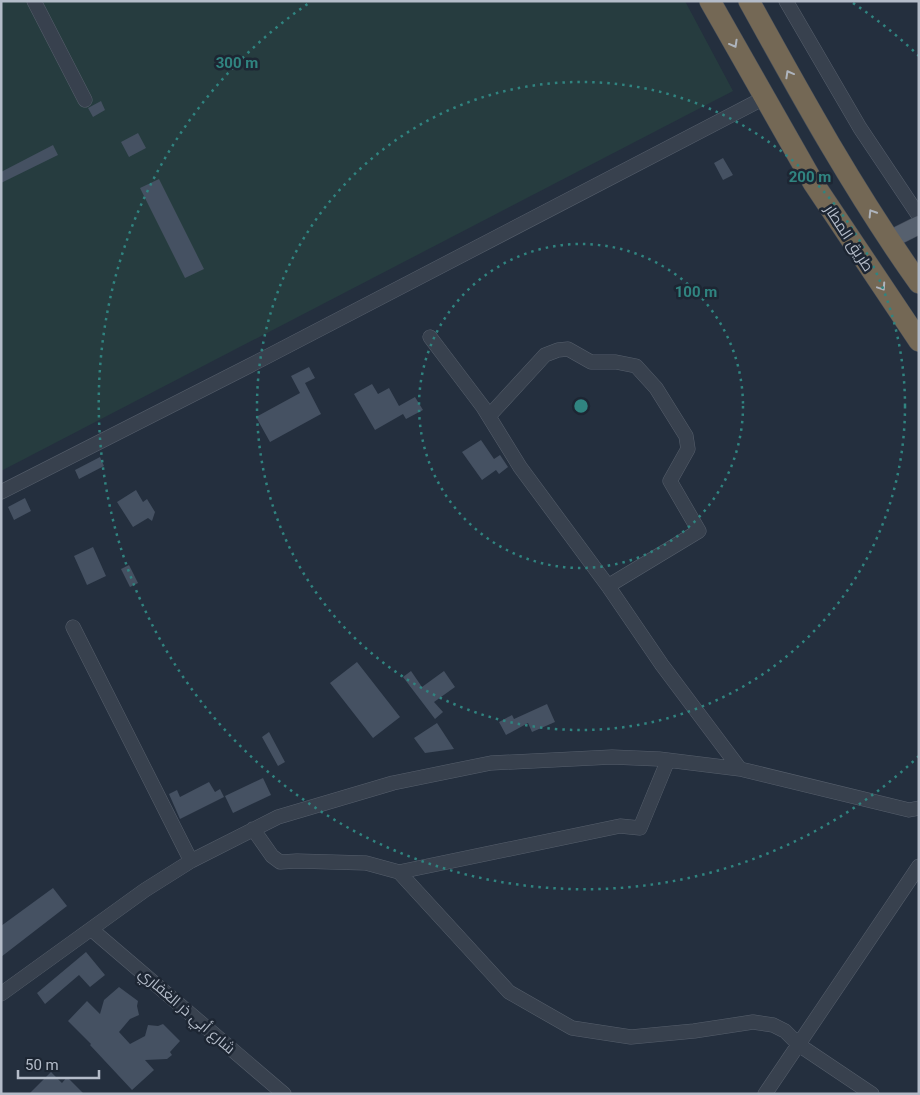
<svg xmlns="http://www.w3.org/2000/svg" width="920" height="1095" viewBox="0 0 920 1095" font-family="Roboto,Cairo,sans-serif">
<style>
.green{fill:#263c3f}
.building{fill:#455162}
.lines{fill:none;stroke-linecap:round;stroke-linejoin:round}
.minor-casing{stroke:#565f6c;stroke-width:15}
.major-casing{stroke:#414a57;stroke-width:19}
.highway-casing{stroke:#434c59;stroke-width:22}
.minor{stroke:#38414e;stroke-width:14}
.major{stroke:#56606e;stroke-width:18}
.highway{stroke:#746855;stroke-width:21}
.oneway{stroke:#aeb4bd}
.ring{fill:none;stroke:#308480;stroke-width:2.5;stroke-dasharray:2.5 5}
.labels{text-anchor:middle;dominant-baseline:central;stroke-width:5;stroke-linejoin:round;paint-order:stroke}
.street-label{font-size:15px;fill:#b4bcc9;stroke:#1d2633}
.centre{fill:#308480;stroke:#1d2633;stroke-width:2.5}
.ring-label{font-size:15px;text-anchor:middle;font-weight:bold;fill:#308480;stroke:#1d2633;stroke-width:5;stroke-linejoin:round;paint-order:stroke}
</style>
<rect width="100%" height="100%" fill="#242f3e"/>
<!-- green -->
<path class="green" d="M1 1H685L733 91 1 471Z"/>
<!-- building -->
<path class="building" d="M101 101 105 110 93 117 88 108Z
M138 133 146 148 129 157 121 142Z
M53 145 58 155 1 183V172Z
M723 158 733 175 723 180 714 163Z
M159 179 204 269 185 278 140 188Z
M309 367 315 378 305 383 321 414 270 442 256 417 300 393 291 376Z
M372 384 378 394 389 388 399 406 415 397 423 410 406 419 403 414 375 430 354 394Z
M481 440 494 459 500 455 508 467 499 474 496 470 482 480 462 452Z
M100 457 104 466 79 479 75 470Z
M136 490 143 502 147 499 155 512 152 521 148 518 133 527 117 502Z
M25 498 31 511 14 520 8 507Z
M93 547 106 576 87 585 74 556Z
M129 565 138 583 130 587 121 569Z
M357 662 400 717 373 738 330 683Z
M411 671 422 687 444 671 455 687 434 702 443 712 435 719 403 677Z
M547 704 555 722 532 732 528 723 506 735 499 722 512 715 514 719Z
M437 723 454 749 425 753 414 738Z
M269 732 285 762 278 766 262 737Z
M263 778 271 795 233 813 225 796Z
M209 782 215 792 220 789 224 797 180 819 169 794 177 790 180 797Z
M53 888 67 906 1 957V926Z
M86 952 105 975 90 987 79 975 45 1004 37 993Z
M119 987 138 1001 137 1006 139 1015 130 1019 119 1032 130 1044 145 1036 148 1025 158 1026 163 1024 180 1041 170 1052 172 1055 167 1059 145 1060 154 1070 132 1090 90 1045 91 1044 68 1021 87 1001 100 1014 104 1000Z
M51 1072 62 1083 67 1077 84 1094H29Z"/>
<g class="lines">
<defs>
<path id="minor" d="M34 1 85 100
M786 1 860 128 919 216
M430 337 483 407 520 467 608 586 662 665 740 769
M489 416 545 355 558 350 568 349 591 362H616L636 366 656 388 686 436 688 449 670 481 699 531 608 586
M1 492 249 366 764 98
M73 627 191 861
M253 829 272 856 280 862 297 861 366 863 399 872 509 992 572 1028 631 1037 694 1031 753 1022 773 1025 785 1031 799 1045 872 1094
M399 872 620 826 640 828 668 760
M91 929 284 1094
M1 994 145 890 191 861 278 817 393 783 491 763 612 757 659 759 740 769 909 810 919 808
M765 1094 919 866"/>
<path id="major" d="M889 240 919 225"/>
<path id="highway" d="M710 1 814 184 919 341
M749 1C802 97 855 193 919 283"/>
</defs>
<!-- minor casing -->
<use href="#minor" class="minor-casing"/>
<!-- major casing -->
<use href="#major" class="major-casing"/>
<!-- highway casing -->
<use href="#highway" class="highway-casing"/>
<!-- minor -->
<use href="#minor" class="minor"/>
<!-- major -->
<use href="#major" class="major"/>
<!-- highway -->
<use href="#highway" class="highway"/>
</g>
<!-- one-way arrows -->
<defs><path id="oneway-chevron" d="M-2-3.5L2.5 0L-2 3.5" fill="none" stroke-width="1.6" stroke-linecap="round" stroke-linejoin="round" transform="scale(1.25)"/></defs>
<g class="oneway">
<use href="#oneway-chevron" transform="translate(734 44) rotate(61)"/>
<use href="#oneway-chevron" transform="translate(789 74) rotate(-119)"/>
<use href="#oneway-chevron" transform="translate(872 213) rotate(-122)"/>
<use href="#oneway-chevron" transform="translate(882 287) rotate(56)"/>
</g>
<!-- distance rings -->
<g class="ring">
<circle cx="581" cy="406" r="162"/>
<circle cx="581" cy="406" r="324"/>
<path d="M919 756A486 486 0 1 1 309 3M853 3A486 486 0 0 1 919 56"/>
</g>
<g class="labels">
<!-- street labels -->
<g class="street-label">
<text transform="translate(849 238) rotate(57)">طريق المطار</text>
<text transform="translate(187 1011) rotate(41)">شارع أبي ذر الغفاري</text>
</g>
</g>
<circle cx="581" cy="406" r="8" class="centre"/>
<g class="ring-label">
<text x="237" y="68">300 m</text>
<text x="810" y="182">200 m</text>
<text x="696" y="297">100 m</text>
</g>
<!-- border -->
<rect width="920" height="1095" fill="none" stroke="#b4bcc9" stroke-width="5"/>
<!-- scale -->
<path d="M18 1070v8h81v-8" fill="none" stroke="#b4bcc9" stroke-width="2.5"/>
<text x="25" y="1070" font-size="15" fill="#b4bcc9" stroke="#1d2633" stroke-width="4" paint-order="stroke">50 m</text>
</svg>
